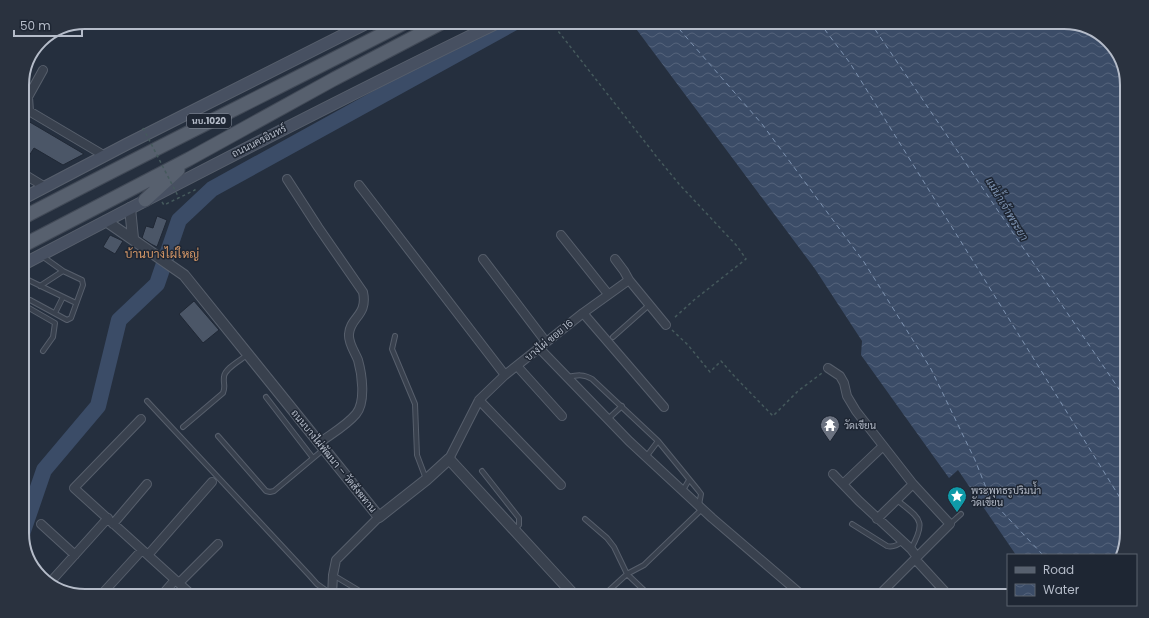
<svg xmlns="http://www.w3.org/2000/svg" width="1149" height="618" viewBox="0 0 1149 618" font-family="Poppins,Sarabun,sans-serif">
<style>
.water{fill:url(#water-waves)}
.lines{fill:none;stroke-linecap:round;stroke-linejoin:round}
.river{stroke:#3b4c67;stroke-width:16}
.ferry{stroke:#7d92b0;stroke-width:1;stroke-dasharray:5 4;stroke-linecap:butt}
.building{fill:#4b5667;stroke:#202835}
.service-casing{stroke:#575f6c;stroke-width:6}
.minor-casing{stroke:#575f6c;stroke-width:10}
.tertiary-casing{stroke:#575f6c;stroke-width:12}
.secondary-casing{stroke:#575f6c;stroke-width:13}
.primary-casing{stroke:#424a57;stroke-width:15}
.path{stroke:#45595c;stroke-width:1.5;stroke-dasharray:3 3;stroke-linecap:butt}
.service{stroke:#39414e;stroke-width:4}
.minor{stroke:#39414e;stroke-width:8}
.tertiary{stroke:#39414e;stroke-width:10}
.secondary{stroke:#475061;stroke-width:11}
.primary{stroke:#57606e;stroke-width:13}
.path-bridge{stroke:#45595c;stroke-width:1.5;stroke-dasharray:3 3;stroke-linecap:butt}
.labels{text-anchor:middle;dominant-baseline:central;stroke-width:3;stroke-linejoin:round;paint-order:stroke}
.shield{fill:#1e2633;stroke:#888f9c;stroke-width:1}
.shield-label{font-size:9px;font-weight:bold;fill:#b5bcc9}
.street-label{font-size:10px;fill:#b5bcc9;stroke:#1e2633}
.poi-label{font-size:10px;fill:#b5bcc9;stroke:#1e2633;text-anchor:start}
.water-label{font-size:11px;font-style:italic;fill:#7d92b0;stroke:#1e2633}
.quarter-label{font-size:12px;fill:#d39666;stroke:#1e2633}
.rim{fill:none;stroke:#b5bcc9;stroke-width:2}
</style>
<defs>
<pattern id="water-waves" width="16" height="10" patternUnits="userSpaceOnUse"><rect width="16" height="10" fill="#3b4c67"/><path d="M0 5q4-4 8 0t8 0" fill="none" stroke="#55647b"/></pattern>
</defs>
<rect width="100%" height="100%" fill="#252f3e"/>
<!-- water -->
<path class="water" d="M631 22H1064L1092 29 1117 50 1127 81V533L1122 555H1016L958 470 949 478 861 355 862 341 815 269Z"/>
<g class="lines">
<!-- river -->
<path class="river" d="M22 534 44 470 98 406 119 320 157 284 179 220 212 189 515 22"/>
<!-- ferry -->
<path class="ferry" d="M673 22 762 124 864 262 931 369 975 460 991 500 1043 555
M819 22 850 63 1127 509
M870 22 1127 401"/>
</g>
<!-- building -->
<path class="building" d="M28 121 84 154 63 165 34 148 22 167V131Z
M157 216 167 220 157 247 151 244 142 238 146 226 153 228Z
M110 235 123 241 115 254 103 247Z
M194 301 219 330 203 343 179 314Z
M615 589 622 596H608Z"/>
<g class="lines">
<defs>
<path id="service" d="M22 277 76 303
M40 286 63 271
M30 300 67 320 71 318 83 285 82 280 63 271 42 256
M22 304 55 323 53 337 43 351
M55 313 63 297
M395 336 392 349 415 404 417 455 426 479
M613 337 649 305
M568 377C577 375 584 374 592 379L658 441 698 490 701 494 699 505
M266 397 313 458
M147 401 309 575 317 584 331 594
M608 419 622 406
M183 427 223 393C226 386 223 384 224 377 224 369 241 360 247 355
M218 436 266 491 270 492 274 491 324 449
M646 457 658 441
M482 471 519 518V525L514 530
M683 490 689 480
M897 500C920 519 927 520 911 549
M585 519 607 538 614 547 627 574 603 596
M852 524 887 546C893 548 898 545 903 541
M950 524 961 514
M333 575 368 596
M650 596 627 574 644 565 702 509"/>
<path id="minor" d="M43 70 28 97 29 111 105 156
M22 173 45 187
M287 179 318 227 363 292C368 316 350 317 349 334 348 343 355 352 358 360 362 374 366 402 356 414 346 426 331 434 319 443
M359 185 505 375
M561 235 608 294
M483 259 546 342
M615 259 624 271 629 280
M583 313 664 407
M539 348 629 441 712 518 803 596
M517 366 562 416
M828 368 840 376 844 383 847 396 856 411 913 484 950 524 878 596
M479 400 561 485
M141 419 74 488 193 596
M449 459 479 400 505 375 583 313 629 280 666 325
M833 474 859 501 911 549 917 557
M843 484 883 446
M877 519 913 484
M41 524 75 555
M113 524 147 484
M148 555 212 482
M915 559 949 596
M54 578 108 518
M179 583 218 544
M100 596 142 550
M161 596 175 580
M332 596 333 575 336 560 379 517"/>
<path id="tertiary" d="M130 208 133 238
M106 221 184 275 379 517 426 480 449 459 575 596"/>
<path id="secondary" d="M22 199 127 144 369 22
M22 265C180 182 338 100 499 22"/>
<path id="primary" d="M145 200 178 170
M22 218C150 151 278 88 406 22
M22 246 189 159 334 79 443 22"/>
</defs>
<!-- service casing -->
<use href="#service" class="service-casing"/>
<!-- minor casing -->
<use href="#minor" class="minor-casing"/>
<!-- tertiary casing -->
<use href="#tertiary" class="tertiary-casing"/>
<!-- secondary casing -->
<use href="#secondary" class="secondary-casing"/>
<!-- primary casing -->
<use href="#primary" class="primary-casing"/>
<!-- path -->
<path class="path" d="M551 22 656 156 679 184 737 246 746 259 694 300 673 319
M162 202 164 205 195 190 193 187
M672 330 688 345 710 372 721 361 735 377 773 416 798 391 822 373
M989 497 992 502
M982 505 991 500"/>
<!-- service -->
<use href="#service" class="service"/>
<!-- minor -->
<use href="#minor" class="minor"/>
<!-- tertiary -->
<use href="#tertiary" class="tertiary"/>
<!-- secondary -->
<use href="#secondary" class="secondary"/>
<!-- primary -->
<use href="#primary" class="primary"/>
<!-- path-bridge -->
<path class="path-bridge" d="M143 128 179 198"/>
</g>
<!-- icons -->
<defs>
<symbol id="temple-pin" viewBox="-11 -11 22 30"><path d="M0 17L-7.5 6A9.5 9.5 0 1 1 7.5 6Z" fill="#6b7280" stroke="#1e2633"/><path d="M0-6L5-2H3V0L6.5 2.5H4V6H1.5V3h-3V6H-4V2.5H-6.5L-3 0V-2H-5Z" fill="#fff"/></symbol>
<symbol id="sight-pin" viewBox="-11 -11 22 30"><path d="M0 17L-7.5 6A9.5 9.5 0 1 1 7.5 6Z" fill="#0f9aa8" stroke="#1e2633"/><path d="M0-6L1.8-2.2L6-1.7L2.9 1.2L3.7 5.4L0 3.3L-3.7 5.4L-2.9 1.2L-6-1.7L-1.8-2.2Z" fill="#fff"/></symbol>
</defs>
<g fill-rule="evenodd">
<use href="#temple-pin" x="819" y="414" width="22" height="30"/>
<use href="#sight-pin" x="946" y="485" width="22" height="30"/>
</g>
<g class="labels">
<!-- shield labels -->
<rect class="shield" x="187" y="114" width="44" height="14" rx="3"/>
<g class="shield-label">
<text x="209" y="121">นบ.1020</text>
</g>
<!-- street labels -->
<g class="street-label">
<text transform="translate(259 141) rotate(-27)">ถนนนครอินทร์</text>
<text transform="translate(549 340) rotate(-39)">บางไผ่ ซอย 16</text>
<text transform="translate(334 461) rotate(51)">ถนนบางไผ่พัฒนา – วัดสังฆทาน</text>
</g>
<!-- poi labels -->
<g class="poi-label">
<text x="844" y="425">วัดเขียน</text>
<text x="971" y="490">พระพุทธรูปริมน้ำ<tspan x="971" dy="12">วัดเขียน</tspan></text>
</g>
<!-- water labels -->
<g class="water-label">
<text transform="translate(1007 209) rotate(59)">แม่น้ำเจ้าพระยา</text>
</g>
<!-- quarter labels -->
<g class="quarter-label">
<text x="162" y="253">บ้านบางไผ่ใหญ่</text>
</g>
</g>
<!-- crop -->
<path d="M0 0H1149V618H0ZM85 29H1064A56 56 0 0 1 1120 85V533A56 56 0 0 1 1064 589H85A56 56 0 0 1 29 533V85A56 56 0 0 1 85 29Z" fill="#2a323f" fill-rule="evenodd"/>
<path class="rim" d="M85 29H1064A56 56 0 0 1 1120 85V533A56 56 0 0 1 1064 589H85A56 56 0 0 1 29 533V85A56 56 0 0 1 85 29Z"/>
<!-- legend -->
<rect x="1007" y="554" width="130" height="52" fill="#1e2633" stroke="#5a626f"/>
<rect x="1015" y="567" width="20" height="6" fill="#57606e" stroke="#5a626f"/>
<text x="1043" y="574" font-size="12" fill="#b5bcc9">Road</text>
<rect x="1015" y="584" width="20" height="12" fill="url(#water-waves)" stroke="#5a626f"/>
<text x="1043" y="594" font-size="12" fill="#b5bcc9">Water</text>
<!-- scale -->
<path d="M14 30v6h68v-6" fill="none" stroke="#b5bcc9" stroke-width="2"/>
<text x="20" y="30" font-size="12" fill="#b5bcc9" stroke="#1e2633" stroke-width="3" paint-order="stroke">50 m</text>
</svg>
